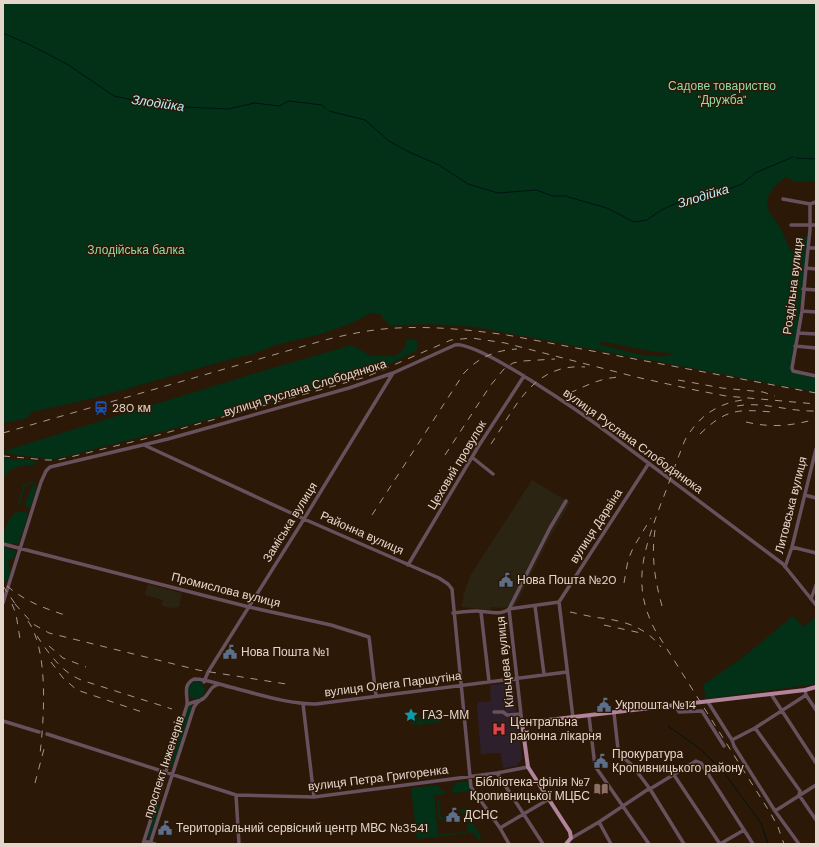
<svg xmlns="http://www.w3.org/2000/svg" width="819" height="847" viewBox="0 0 819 847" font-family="'DM Sans',sans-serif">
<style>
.commercial{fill:#2b2413}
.medical{fill:#2d202c}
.green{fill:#033118;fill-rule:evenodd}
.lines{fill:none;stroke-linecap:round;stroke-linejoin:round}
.stream{stroke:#001316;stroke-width:1}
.minor{stroke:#68515c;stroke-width:3.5}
.major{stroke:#b2849c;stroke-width:4}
.rail{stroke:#a8988b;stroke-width:1;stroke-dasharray:7 7;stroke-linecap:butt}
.labels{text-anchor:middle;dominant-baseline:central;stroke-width:3;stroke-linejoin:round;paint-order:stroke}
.park-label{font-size:12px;fill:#8edca8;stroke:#2c1807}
.street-label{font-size:12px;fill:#e4d6cb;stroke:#2c1807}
.poi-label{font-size:12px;fill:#e4d6cb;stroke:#2c1807;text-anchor:start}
.water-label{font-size:13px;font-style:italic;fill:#b3f1fb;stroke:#2c1807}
</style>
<rect width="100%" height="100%" fill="#2c1807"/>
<!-- commercial -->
<path class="commercial" d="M532 480 570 503 551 535 515 606 503 608 491 607 490 610 461 607 464 596H463L470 576Z
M148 584 182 593 179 607 170 608 161 605 163 600 145 595Z"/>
<!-- medical -->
<path class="medical" d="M513 683 522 759 517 766 503 768 501 753 481 754 477 705 478 704V702L491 701 490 685Z"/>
<!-- green -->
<path class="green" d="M3 3H816V181L796 182 786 177C773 186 761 198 771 215 774 219 778 223 780 227 784 235 787 243 790 251L809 234 800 309 791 371 816 377V392L476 327C446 324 418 323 389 326L387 321 383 320 381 314 371 313 352 323 321 334 275 345 253 354 231 359 94 398 32 412 27 418 3 423ZM600 342H605L655 352 675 353C658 363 621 349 602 345Z
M415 339 417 341 418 348 417 350 392 363 365 374 210 419 56 459H49L3 453 10 449 269 369 352 345 371 356H394L400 353 405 347 406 340Z
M3 458 30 460 37 462 34 465C24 465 16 467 8 471L6 475H3Z
M35 481 36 482 25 486 20 504 18 505 23 485Z
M34 485 37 486 31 506 27 508 25 505 31 488Z
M24 511 27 513 28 516 19 542 18 544 13 543 11 545 3 543C3 530 7 523 14 513Z
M3 547 16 551 14 558 9 560 8 563 11 571 7 582 3 579Z
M793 616 803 627 815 618 816 619V684L706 699 703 685 742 658Z
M187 690a9 9 0 1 1 18 0a9 9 0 1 1-18 0Z
M192 704 193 705 173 766 171 767 170 766 188 706Z
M429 712 438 713 442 717 441 721 439 722 418 725 411 724V719L414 717 422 718Z
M469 781 470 791 453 793 452 786H455V783Z
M438 785 439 788H440L441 790 445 791V794L434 795 438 836H440V834L465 832 466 833 417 839 411 788Z
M439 799 441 817 460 815 459 810 461 809 471 808 472 813 470 817 469 815H467V817H464L471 810V808C463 809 467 811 463 815L462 810H461L460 817 439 820 437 800Z
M157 804 160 806 151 838 148 839 147 837Z
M470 819 482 838 478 840 474 833 471 834 467 831 468 820Z"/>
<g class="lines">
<!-- stream -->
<path class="stream" d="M3 33 30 45 67 64 114 96 156 105 183 107 228 109 255 103 279 106 289 101 322 105 326 109
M329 111 365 120 389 141 409 152 439 165 468 184 498 193 536 190 553 196H567
M796 158 816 159
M568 197 607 208 634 222 647 220 661 210 686 199 711 196 742 184 755 173 793 157
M668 726 699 748 723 771 761 823 768 844"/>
<!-- minor -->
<path class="minor" d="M783 199 810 204 816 202
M810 204V230L806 268 802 311 792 368 793 371 816 376
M791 225H816
M808 248H816
M806 268 816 269
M803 289 816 290
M802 311 816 312
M798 333 816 334
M795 346 816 348
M144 445 304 519 439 578 448 584 452 589 471 787 500 828 509 844
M473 458 493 474
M805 495 816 498
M3 544 249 607 331 625 369 637 376 696
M792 547 816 553
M408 565 478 447 524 376
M785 567 792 547 816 449
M811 599 816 585
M3 603 41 482 46 471 50 467 168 439 349 388 393 373 455 345C479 341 587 417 611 435L783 564 816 605
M535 606 544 674
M481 612 489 681
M453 613C461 612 468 611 476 611 486 611 501 616 509 609L559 602
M204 682 208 672 304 519 393 373
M771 694 816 763
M806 695 816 710
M708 702 732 740 734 746 775 811 799 844
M303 704 314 797
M187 705C192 701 198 702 203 699 210 694 209 686 220 684
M676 706 679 712 702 711 724 746
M494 712H503L507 715 521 714
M614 713 618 749 626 760 632 765 650 789 684 844
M589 716 595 766 649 844
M573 718 559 602 649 463
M3 721 39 732
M522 723 509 609 550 528 566 501
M755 728 800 791 799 795 816 820
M47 734 236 795 314 797 497 773 528 767
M732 740 755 728 806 695 805 690
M497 773 543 844
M674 775 720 844
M236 795 239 844
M775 811 816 785
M599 822 611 844
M500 828 549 799
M570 839 599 822 647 790 650 789 696 761 701 763 753 844
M144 841 155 844
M143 844 187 705C188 695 182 685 194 679 206 679 219 684 230 687 258 694 287 704 316 704L567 672
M150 844 194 707 197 703 202 699
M720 844 744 830"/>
<!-- major -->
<path class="major" d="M566 844 571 838 570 832 528 767 522 723 805 690 816 687"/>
<!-- rail -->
<path class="rail" d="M678 380 722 388 763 392 775 396
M570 393C587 385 603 377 622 377
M742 400C716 404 698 417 685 440 676 462 669 484 660 506 644 551 631 584 655 630L771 814 778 827 784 844
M737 406C763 401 789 412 816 411
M746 422C771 428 792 426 816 419
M3 433 325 340C349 334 373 329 397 328 434 326 471 330 507 335L816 393
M700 434C726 409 737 409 772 412
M491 444C515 408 533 363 585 367
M445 455 490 386 504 369 513 363 523 361 555 359
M3 456 47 460H58L144 439 366 377 451 340 472 338 505 343 636 377 695 390 726 396 816 404
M372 515 464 373C479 357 496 350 517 349
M655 530C651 556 655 581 662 606
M624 583 628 560 633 548 651 518
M3 586 18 608
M7 586C25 601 43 608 65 615
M12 604 16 614 20 639
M15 604 33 624 49 633 198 670 286 684
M570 612C580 614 591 617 601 618 625 621 645 627 661 647
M28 621C49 651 44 719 40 754
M604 625 641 633
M37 636C49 654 63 674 84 681L172 709
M49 646 63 658 86 667
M51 662 63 678 77 690 142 712
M35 783 44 749"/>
</g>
<!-- icons -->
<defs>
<symbol id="station-bare" viewBox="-9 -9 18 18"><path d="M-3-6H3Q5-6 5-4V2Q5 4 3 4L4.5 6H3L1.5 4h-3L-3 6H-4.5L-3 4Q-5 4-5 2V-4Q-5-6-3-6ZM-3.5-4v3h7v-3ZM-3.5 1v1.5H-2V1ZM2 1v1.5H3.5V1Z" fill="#1a4fb4" stroke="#2c1807" stroke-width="2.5" paint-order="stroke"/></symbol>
<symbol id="civic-bare" viewBox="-9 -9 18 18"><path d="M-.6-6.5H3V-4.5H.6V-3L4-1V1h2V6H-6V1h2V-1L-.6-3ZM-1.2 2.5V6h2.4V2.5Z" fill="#5c6f8a" stroke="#2c1807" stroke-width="2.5" paint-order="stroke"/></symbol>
<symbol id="sight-bare" viewBox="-9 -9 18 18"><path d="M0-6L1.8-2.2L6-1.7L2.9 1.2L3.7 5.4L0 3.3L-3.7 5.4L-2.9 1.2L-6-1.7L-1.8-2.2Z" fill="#0f9aa8" stroke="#2c1807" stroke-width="2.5" paint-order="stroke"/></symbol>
<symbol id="hospital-bare" viewBox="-9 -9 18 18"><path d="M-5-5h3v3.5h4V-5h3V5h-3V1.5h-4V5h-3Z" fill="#e0444e" stroke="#2c1807" stroke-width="2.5" paint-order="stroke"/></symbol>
<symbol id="library-bare" viewBox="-9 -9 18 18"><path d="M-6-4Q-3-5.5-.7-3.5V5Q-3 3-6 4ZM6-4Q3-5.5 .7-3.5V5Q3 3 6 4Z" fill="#8d6e63" stroke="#2c1807" stroke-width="2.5" paint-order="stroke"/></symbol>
</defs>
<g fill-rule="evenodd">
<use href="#station-bare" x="91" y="398" width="20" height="20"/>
<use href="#civic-bare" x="496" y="570" width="20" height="20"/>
<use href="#civic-bare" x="220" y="642" width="20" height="20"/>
<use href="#civic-bare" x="594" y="695" width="20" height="20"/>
<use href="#sight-bare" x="401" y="705" width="20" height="20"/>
<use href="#hospital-bare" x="489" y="719" width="20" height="20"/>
<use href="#civic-bare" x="591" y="751" width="20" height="20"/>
<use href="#library-bare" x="591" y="779" width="20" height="20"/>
<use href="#civic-bare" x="443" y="805" width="20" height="20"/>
<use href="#civic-bare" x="155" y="818" width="20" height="20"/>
</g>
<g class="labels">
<!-- park labels -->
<g class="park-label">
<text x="722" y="86">Садове товариство<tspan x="722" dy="14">"Дружба"</tspan></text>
<text x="136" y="250">Злодійська балка</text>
</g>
<!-- street labels -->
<g class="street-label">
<text transform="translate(793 286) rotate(-83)">Роздільна вулиця</text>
<text transform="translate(305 388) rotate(-17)">вулиця Руслана Слободянюка</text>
<text transform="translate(633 441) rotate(36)">вулиця Руслана Слободянюка</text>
<text transform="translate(457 465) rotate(-59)">Цеховий провулок</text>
<text transform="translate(791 505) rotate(-76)">Литовська вулиця</text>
<text transform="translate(290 522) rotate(-58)">Заміська вулиця</text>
<text transform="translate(596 526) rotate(-57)">вулиця Дарвіна</text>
<text transform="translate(362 533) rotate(24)">Районна вулиця</text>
<text transform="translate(226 590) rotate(14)">Промислова вулиця</text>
<text transform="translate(505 662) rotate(-96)">Кільцева вулиця</text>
<text transform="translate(393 684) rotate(-7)">вулиця Олега Паршутіна</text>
<text transform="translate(164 767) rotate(-72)">проспект Інженерів</text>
<text transform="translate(378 778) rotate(-7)">вулиця Петра Григоренка</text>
</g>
<!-- poi labels -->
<g class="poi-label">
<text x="112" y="408">280 км</text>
<text x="517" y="580">Нова Пошта №20</text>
<text x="241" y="652">Нова Пошта №1</text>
<text x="615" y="705">Укрпошта №14</text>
<text x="422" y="715">ГАЗ-ММ</text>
<text x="510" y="722">Центральна<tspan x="510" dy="14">районна лікарня</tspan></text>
<text x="612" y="754">Прокуратура<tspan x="612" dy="14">Кропивницького району</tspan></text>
<text x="590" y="782" text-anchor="end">Бібліотека-філія №7<tspan x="590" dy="14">Кропивницької МЦБС</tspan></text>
<text x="464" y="815">ДСНС</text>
<text x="176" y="828">Територіальний сервісний центр МВС №3541</text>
</g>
<!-- water labels -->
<g class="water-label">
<text transform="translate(158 103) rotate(8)">Злодійка</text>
<text transform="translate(703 196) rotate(-17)">Злодійка</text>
</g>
</g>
<!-- border -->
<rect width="819" height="847" fill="none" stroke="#e4d6cb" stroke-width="8"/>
</svg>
